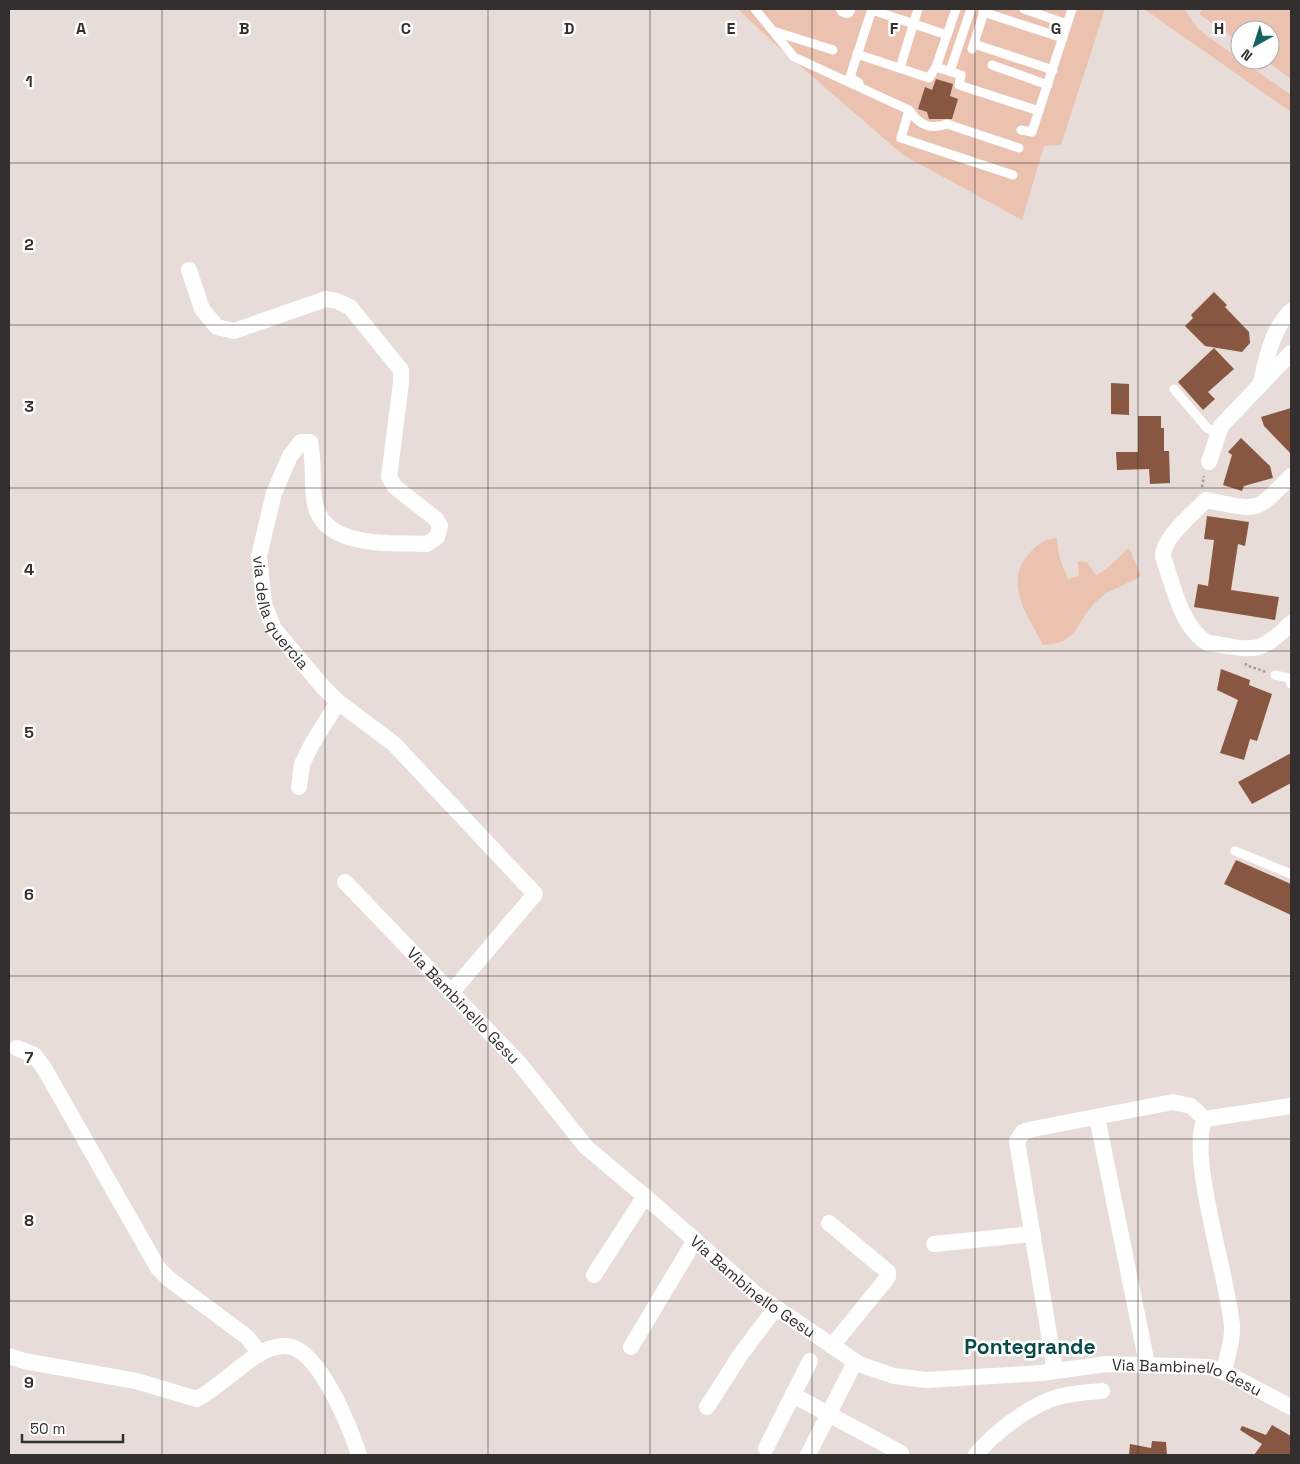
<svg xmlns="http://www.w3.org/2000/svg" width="1300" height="1464" viewBox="0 0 1300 1464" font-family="'Space Grotesk',sans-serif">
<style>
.green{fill:#ebc2b0}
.building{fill:#875742}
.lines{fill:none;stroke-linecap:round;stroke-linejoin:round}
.path{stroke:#a39b98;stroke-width:2.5;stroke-dasharray:2.5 2.5;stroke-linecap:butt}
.lane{stroke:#fff;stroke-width:9}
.street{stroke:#fff;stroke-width:16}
.grid{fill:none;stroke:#332f2e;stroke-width:1;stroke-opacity:0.55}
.labels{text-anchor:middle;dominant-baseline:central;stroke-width:5;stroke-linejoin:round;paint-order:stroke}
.street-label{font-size:16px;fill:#332f2e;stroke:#fff}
.district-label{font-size:21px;font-weight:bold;fill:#094a4a;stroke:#fff}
.grid-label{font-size:16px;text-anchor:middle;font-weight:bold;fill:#332f2e;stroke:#fff;stroke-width:5;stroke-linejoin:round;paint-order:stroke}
</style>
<rect width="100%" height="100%" fill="#e7dcd8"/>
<!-- green -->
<path class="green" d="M738 9H1105L1061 145 1044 146 1022 220 903 155 776 45Z
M1144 9H1184L1198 28 1207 36 1291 95V112Z
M1203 9H1291V79L1265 60H1270V30H1240V43L1199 14Z
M1057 538 1059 556 1068 579 1079 576 1078 561 1087 562 1096 575 1105 570 1129 548 1141 576C1126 585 1109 589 1097 601 1073 623 1081 643 1043 645 1029 617 1003 584 1028 555 1037 544 1043 540 1057 538Z"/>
<!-- building -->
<path class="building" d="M936 79 953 84 950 96 958 99 952 119H929L927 112 918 109 925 87 932 90Z
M1214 292 1227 305 1225 307 1249 332 1250 343 1242 352 1205 346 1185 326 1193 318 1191 315Z
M1214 348 1234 369 1208 392 1215 399 1203 410 1178 382Z
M1111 383 1129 384V415L1111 414Z
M1291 408V454L1264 426 1261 417Z
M1138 416H1161V428H1164V451H1169L1170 483 1150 484 1149 469 1117 470 1116 452H1138Z
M1241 438 1270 466 1273 478 1244 486 1242 491 1223 485 1232 455 1228 452Z
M1207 516 1249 522 1245 546 1238 544 1231 590 1279 597 1275 620 1194 607 1198 584 1208 586 1214 540 1204 539Z
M1221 669 1250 680 1249 685 1272 694 1257 741 1250 739 1244 760 1220 753 1238 700 1217 690Z
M1291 753V783L1252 804 1238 782Z
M1236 860 1291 884V915L1224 884Z
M1272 1425 1291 1436V1455H1254L1262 1444 1240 1430 1242 1426 1266 1435Z
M1152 1441 1166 1442 1167 1455H1129L1130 1444 1151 1448Z"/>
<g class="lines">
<!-- path -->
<path class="path" d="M1202 487 1204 476
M1246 663V665L1266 672"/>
<!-- lane -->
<path class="lane" d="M755 9 794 57 909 110C919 125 930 130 947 124L1019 148
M1024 9 1067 24
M872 10 947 35
M983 12 1063 38
M773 31 833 50
M974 44 1053 70
M972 49 985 9
M857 54 929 78 936 67 961 75 959 85 1039 111
M992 65 1048 85
M936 67 956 9
M900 68 918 9
M950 71 971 9
M859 83 850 77 872 9
M909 110 901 138 1013 175
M1021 130 1032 132 1072 9
M1174 389 1207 428 1218 433
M1275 675 1289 678 1291 684
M1235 851 1291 874"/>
<!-- street -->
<g class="street">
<path d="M844 9 847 10"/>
<path id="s1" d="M189 270 202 309 217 327 234 331 326 299 337 301 350 307 401 370V383L389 477 395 487 436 519 440 526 437 537 427 544C389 542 321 550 314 499 312 480 314 461 310 442H301L290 456 274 493 259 556 264 604 274 629 323 687 338 702 394 744 535 894 451 993"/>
<path d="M1291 311C1271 330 1267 359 1260 385L1291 353"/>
<path d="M1209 462 1221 426 1260 385"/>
<path d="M1291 476C1253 515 1259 510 1206 500 1193 514 1162 538 1163 557 1173 584 1181 628 1208 643 1251 649 1258 657 1291 623"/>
<path d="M299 787 302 764 312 744 338 702"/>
<path id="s2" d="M345 882 519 1063 586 1147 655 1205 757 1295 859 1364 894 1376 926 1380 1041 1373 1106 1364 1210 1367 1228 1374 1291 1407"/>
<path d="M17 1048 34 1055 44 1068 158 1268 169 1279 247 1337 260 1354"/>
<path d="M1097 1117 1147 1364"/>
<path d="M829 1223 888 1272V1277L832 1346"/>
<path d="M934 1244 1033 1234"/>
<path d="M594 1275 645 1196"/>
<path d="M631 1347 695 1240"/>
<path d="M9 1356 24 1361 136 1381 197 1399C221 1386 239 1365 262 1352 270 1348 283 1344 292 1347 322 1357 350 1427 359 1455"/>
<path d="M1055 1371 1017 1141 1023 1132 1033 1129 1173 1102 1191 1106 1205 1119"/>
<path d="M1224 1372C1226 1359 1233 1341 1232 1327 1229 1280 1187 1156 1205 1119L1291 1106"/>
<path d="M793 1395 901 1453 899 1455"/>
<path d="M707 1407 741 1354 775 1309"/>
<path d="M766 1448 810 1361"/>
<path d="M808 1455 855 1362"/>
<path d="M976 1455C993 1433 1034 1402 1062 1396 1075 1393 1089 1392 1102 1391"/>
</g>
</g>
<!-- grid -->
<path class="grid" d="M162 9V1455M325 9V1455M488 9V1455M650 9V1455M812 9V1455M975 9V1455M1138 9V1455M9 163H1291M9 325H1291M9 488H1291M9 651H1291M9 813H1291M9 976H1291M9 1139H1291M9 1301H1291"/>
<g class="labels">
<!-- street labels -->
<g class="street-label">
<text stroke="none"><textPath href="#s1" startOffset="874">via della quercia</textPath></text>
<text stroke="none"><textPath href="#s2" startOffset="171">Via Bambinello Gesu</textPath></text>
<text stroke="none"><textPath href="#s2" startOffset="576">Via Bambinello Gesu</textPath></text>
<text stroke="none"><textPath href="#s2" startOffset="1041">Via Bambinello Gesu</textPath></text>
</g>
<!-- district labels -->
<g class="district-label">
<text x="1030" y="1346">Pontegrande</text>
</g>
</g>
<g class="grid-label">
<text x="81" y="34">A</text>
<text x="244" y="34">B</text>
<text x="406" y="34">C</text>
<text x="569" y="34">D</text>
<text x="731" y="34">E</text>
<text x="894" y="34">F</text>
<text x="1056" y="34">G</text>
<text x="1219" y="34">H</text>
<text x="29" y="87">1</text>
<text x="29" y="250">2</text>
<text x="29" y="412">3</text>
<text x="29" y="575">4</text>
<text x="29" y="738">5</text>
<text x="29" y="900">6</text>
<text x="29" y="1063">7</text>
<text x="29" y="1226">8</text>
<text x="29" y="1388">9</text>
</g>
<!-- border -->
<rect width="1300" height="1464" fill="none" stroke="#332f2e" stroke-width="20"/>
<!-- north arrow -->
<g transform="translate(1255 45) rotate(219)"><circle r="24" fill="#ffffff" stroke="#adacab"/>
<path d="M0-4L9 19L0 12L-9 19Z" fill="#136363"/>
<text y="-8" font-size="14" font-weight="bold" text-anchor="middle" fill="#332f2e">N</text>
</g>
<!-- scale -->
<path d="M22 1434v8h101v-8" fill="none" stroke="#332f2e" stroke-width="2.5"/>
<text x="30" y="1434" font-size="15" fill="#332f2e" stroke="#ffffff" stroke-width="4" paint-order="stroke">50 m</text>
</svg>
